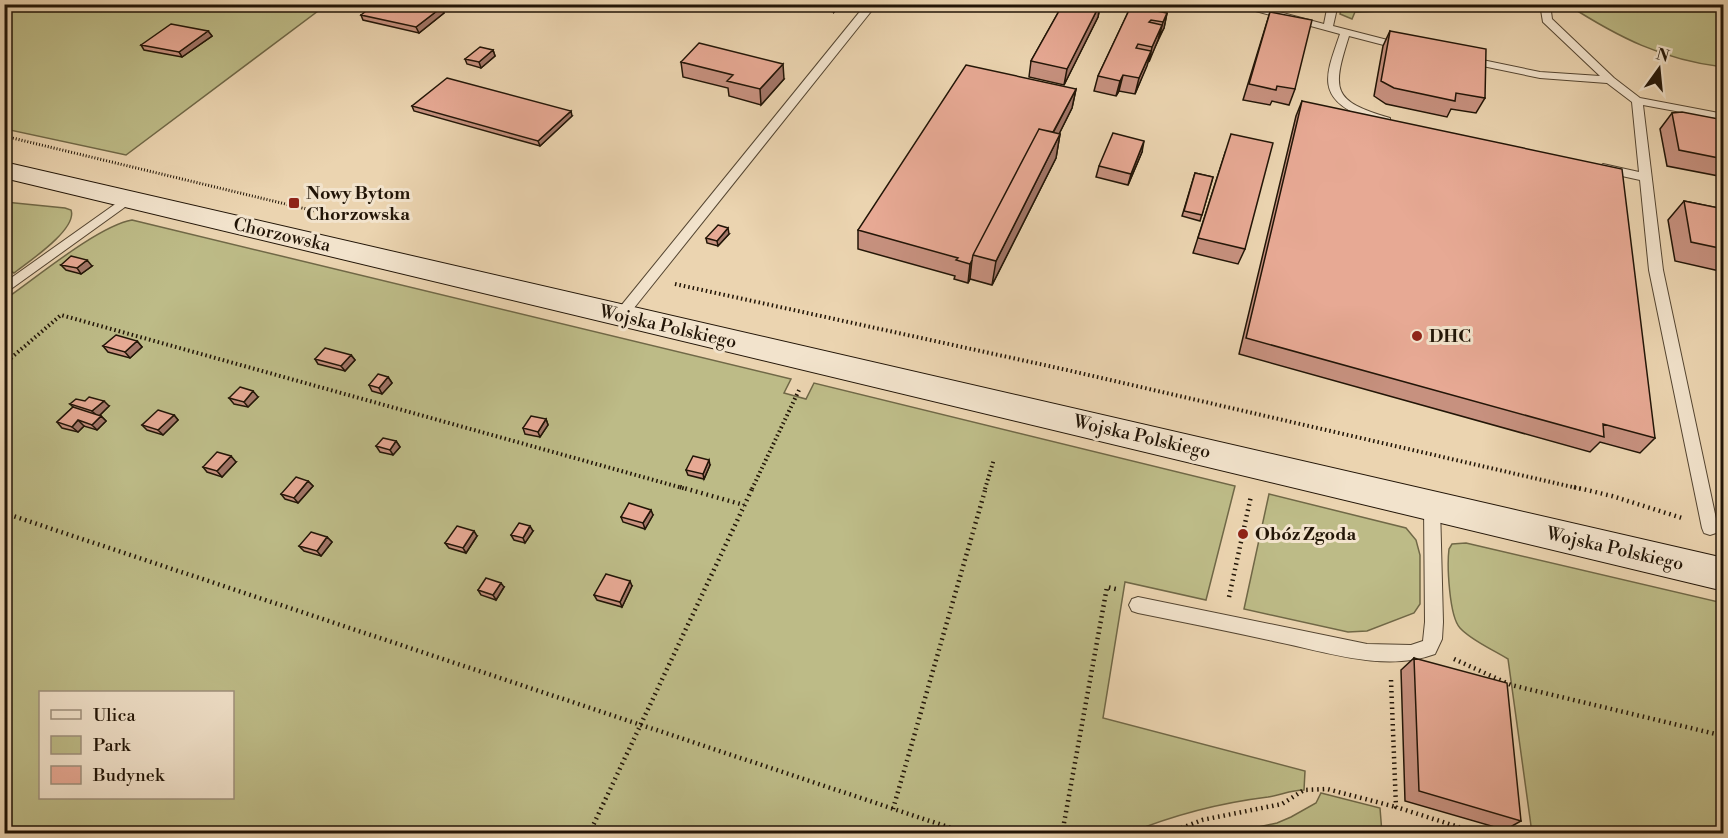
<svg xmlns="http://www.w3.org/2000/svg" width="1728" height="838" viewBox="0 0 1728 838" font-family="'Libre Bodoni',serif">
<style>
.green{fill:#bdbb87;stroke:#706847;stroke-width:1.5;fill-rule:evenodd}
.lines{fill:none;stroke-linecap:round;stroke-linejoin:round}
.lane-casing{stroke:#544531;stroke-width:2}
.secondary-casing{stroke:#221507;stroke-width:2}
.path-far2{stroke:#221507;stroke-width:3;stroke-dasharray:1 2;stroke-linecap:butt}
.path-far1{stroke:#221507;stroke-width:4;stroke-dasharray:1.5 3;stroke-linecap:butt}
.path{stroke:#221507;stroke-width:4.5;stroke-dasharray:1.5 4;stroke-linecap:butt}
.lane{fill:#f2e3cc;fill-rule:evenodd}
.secondary{fill:#f2e3cc;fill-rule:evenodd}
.wall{fill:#c7917f;stroke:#221507;stroke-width:1.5}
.shaded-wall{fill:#a27668;stroke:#221507;stroke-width:1.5}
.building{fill:#e7a994;stroke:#221507;stroke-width:1.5}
.poi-dot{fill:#8f2418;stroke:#f2e3cc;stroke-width:2}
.labels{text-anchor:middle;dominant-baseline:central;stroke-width:6;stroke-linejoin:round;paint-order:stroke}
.poi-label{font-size:18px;font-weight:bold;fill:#221507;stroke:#f2e3cc;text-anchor:start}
.street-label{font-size:18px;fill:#221507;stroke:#f2e3cc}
</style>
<rect width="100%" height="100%" fill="#ebd4b0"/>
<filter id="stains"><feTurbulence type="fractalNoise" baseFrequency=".00333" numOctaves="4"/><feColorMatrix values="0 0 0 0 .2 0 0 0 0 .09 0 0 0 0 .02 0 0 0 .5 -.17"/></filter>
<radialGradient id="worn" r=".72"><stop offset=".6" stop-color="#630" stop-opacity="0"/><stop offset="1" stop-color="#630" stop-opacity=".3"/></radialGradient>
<!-- green -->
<path class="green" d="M20 4 326 5 126 155 5 129 4 13Z
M1342 4H1516V6L1355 12 1352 19 1340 14Z
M1568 5H1723V67C1663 60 1618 37 1568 5Z
M5 202 65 208 71 210C78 229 28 262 14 273L5 268Z
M132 220 791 379 784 393 806 399 814 383 1235 486 1206 600 1125 582 1103 718 1305 771 1304 790C1291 790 1281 795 1268 797 1219 803 1173 815 1127 834L5 833 4 300C36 278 98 226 132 220ZM40 692H232V798H40Z
M1269 494 1406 528 1416 540 1420 555V604L1414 613 1367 631 1348 632 1244 609Z
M1466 543 1723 603V833H1532L1508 659C1492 649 1472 641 1460 628 1449 616 1447 565 1449 549L1452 544Z
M1321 793 1380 808 1382 833H1231L1277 823 1291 817 1316 803Z"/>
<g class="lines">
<defs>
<path id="lane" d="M866 4H877L626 318H616L614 315 616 312Z
M1230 4H1249L1324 24 1328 4H1338L1333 26 1407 45V49L1403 50 1349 36C1332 90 1331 101 1390 118V122C1380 124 1368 119 1359 115 1314 96 1328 70 1340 34Z
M1540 4H1550L1552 19 1614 78 1640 98 1724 114V120L1643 105 1663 270 1718 528 1716 533 1710 535 1704 533 1702 528 1649 270 1640 180 1599 171 1597 168 1603 164 1639 172 1632 102 1607 83 1540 78 1468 63 1463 60 1468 57 1540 72 1600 76 1543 22Z
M128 195 132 196V202L4 294V283Z
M1432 499 1438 501 1440 506 1443 622 1442 639 1435 654C1384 673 1324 651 1273 641 1228 631 1183 622 1138 613L1132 611 1129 605 1132 599 1138 597 1367 644 1411 645 1423 641 1425 622 1424 506 1426 501Z"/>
<path id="secondary" d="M4 162 1724 558V591L4 178Z"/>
</defs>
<!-- lane casing -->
<use href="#lane" class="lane-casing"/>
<!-- secondary casing -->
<use href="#secondary" class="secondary-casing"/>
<!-- path-far2 -->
<path class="path-far2" d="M4 136 331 215"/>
<!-- path-far1 -->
<path class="path-far1" d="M325 213 348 219
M675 284 1067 370 1581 489
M4 364 61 315 686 489
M752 489 800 388
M985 489 994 459"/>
<!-- path -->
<path class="path" d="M680 487 744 505
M1574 487 1612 496 1682 518
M4 513 969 834
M1229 597 1251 496
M1454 659 1511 685 1724 736
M1391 680 1396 807 1471 831 1473 834
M893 809 986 487
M589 834 753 487
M1062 834 1107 587 1116 589
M1166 834 1202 820 1282 804 1304 790 1327 789 1396 807"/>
<!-- lane -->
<use href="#lane" class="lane"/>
<!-- secondary -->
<use href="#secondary" class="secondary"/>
</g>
<!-- wall -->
<path class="wall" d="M799 4H840L834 12Z
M1063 4H1101L1098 17 1064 85 1029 77 1031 61Z
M1131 6 1167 13 1164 28 1148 62 1135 94 1119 91 1116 96 1094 91 1098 76Z
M442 7 444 13 419 33 363 20 361 15Z
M1270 12 1295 89 1289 105 1272 101 1270 105 1243 100Z
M208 31 212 36 182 57 144 50 141 45Z
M1390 31 1485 98 1476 113 1451 109 1447 117 1386 104 1374 96 1383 46Z
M493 50 495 56 481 68 467 64 465 59Z
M681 62 784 79 761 105 729 96 728 88 683 77Z
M1076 89 1072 108 1059 134H1060L1056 158 992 285 970 279 968 283 954 279 955 276 858 249V230Z
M1302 101 1655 438 1640 453 1600 442 1590 452 1239 354 1296 116Z
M412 106 572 116 540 146 414 111Z
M1672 113 1724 120V177L1667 166 1660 129Z
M1226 150 1245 249 1238 264 1193 253Z
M1142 152 1128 185 1096 177 1099 166Z
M1195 173 1213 177 1200 221 1182 216Z
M1684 201 1724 209V272L1675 261 1668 220Z
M729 234 718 246 707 243 706 238Z
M61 265 92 266 81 274 66 270Z
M137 341 142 347 130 358 108 352 103 346Z
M351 355 355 360 345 371 318 364 315 359Z
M388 377 392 383 382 394 372 391 369 385Z
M258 397 248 407 234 404 229 398Z
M70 404 109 406 100 415 106 421 97 430 84 426 78 432 62 428 57 422 73 407Z
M174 415 178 420 163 435 147 430 142 425Z
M546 419 548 425 540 437 525 434 523 428Z
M396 441 400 447 393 455 380 452 376 446Z
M236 462 222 477 207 472 203 467Z
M710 465 704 479 688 475 686 470Z
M308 481 313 486 298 503 285 499 281 494Z
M653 515 645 529 623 522 621 517Z
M533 531 525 543 514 540 511 535Z
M477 536 466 553 449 548 445 543Z
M327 537 332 542 321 556 304 551 299 546Z
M632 586 622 607 597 600 594 595Z
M504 587 496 600 481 595 478 590Z
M1414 658 1521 821 1505 830 1405 801 1401 670Z"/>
<!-- shaded-wall -->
<path class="shaded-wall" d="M834 4H840L834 12Z
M1100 4 1098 17 1064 85 1067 69Z
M442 7 444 13 419 33 416 27Z
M1167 13 1164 28 1159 37 1163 22Z
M1162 25 1158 40 1149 62 1152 47Z
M208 31 212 36 182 57 179 52Z
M493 50 495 56 481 68 479 62Z
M1151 51 1147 66 1135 94 1139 78Z
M783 64 784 79 761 105 760 89Z
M1123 75 1119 91 1116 96 1120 81Z
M1076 89 1072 108 1048 156 1051 137Z
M571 111 572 116 540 146 538 141Z
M1060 134 1056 158 992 285 996 261Z
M1144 141 1142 152 1128 185 1131 174Z
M728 228 729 234 718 246 717 241Z
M87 260 92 266 81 274 77 268Z
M972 260 970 279 968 283 970 264Z
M137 341 142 347 130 358 125 352Z
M351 355 355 360 345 371 341 366Z
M388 377 392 383 382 394 379 388Z
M253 391 258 397 248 407 244 402Z
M104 401 109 406 98 417 92 411Z
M174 415 178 420 163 435 158 430Z
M101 416 106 421 97 430 92 425Z
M546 419 548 425 540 437 538 432Z
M78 420 84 426 78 432 72 427Z
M396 441 400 447 393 455 390 450Z
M231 456 236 462 222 477 217 471Z
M709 460 710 465 704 479 703 474Z
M308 481 313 486 298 503 294 498Z
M651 510 653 515 645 529 643 523Z
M530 526 533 531 525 543 523 538Z
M474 531 477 536 466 553 463 548Z
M327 537 332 542 321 556 317 551Z
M630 581 632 586 622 607 620 602Z
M501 583 504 587 496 600 493 595Z"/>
<!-- building -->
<path class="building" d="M375 4H430L442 7 416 27 361 15Z
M1063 4H1100L1067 69 1031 61Z
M1131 6 1167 13 1163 22 1151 20 1149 22 1162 25 1152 47 1138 44 1136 48 1151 51 1139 78 1123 75 1120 81 1098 76Z
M1270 12 1312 20 1295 89 1277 86 1276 90 1249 84Z
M171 24 208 31 179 52 141 45Z
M1390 31 1486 49 1485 98 1456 93 1455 101 1394 88 1381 81Z
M699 43 783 64 760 89 727 81 733 75 681 62Z
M480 47 493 50 479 62 465 59Z
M966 65 1076 89 1053 132 1039 129 973 255 972 260 970 264 956 260 958 258 858 230Z
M447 78 571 111 538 141 412 106Z
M1302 101 1622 169 1655 438 1603 424 1604 437 1246 338Z
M1682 112 1724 120V159L1679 150 1672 113Z
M1039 129 1060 134 996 261 973 255Z
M1113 133 1144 141 1131 174 1099 166Z
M1231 134 1273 143 1245 249 1198 238Z
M1195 173 1213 177 1202 215 1184 211Z
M1684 201 1724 209V249L1691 242Z
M718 225 728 228 717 241 706 238Z
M71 256 87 260 77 268 61 265Z
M116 335 137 341 125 352 103 346Z
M325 348 351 355 341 366 315 359Z
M378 374 388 377 379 388 369 385Z
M240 387 253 391 244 402 229 398Z
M89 397 104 401 92 411 70 404 76 399 85 401Z
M73 407 101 416 92 425 78 420 72 427 57 422Z
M158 410 174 415 158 430 142 425Z
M531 416 546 419 538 432 523 428Z
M383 438 396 441 390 450 376 446Z
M217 452 231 456 217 471 203 467Z
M693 456 709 460 703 474 686 470Z
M296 477 308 481 294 498 281 494Z
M629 503 651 510 643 523 621 517Z
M519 523 530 526 523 538 511 535Z
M457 526 474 531 463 548 445 543Z
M311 532 327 537 317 551 299 546Z
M606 574 630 581 620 602 594 595Z
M486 578 501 583 493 595 478 590Z
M1414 658 1507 683 1521 821 1419 791Z"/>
<!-- markers -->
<g class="poi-dot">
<rect x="288" y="197" width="12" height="12" rx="3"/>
<circle cx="1417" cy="336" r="6"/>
<circle cx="1243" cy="534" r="6"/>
</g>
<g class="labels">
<!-- poi labels -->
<g class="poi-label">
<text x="306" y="193">Nowy Bytom<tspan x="306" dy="21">Chorzowska</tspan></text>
<text x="1429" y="336">DHC</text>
<text x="1255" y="534">Obóz Zgoda</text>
</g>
<!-- street labels -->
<g class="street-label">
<text transform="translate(282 235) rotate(13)">Chorzowska</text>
<text transform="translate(668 327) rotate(13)">Wojska Polskiego</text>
<text transform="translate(1142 437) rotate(13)">Wojska Polskiego</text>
<text transform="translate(1615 549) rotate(13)">Wojska Polskiego</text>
</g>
</g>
<!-- margin -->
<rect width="1728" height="838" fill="none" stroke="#ebd4b0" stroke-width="24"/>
<rect x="6" y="6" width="1716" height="826" fill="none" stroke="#221507" stroke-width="3"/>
<rect x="12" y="12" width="1704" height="814" fill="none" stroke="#221507" stroke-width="1.5"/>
<!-- legend -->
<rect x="39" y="691" width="195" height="108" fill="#f2e3cc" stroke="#9f917d" stroke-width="1.5"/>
<rect x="51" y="710" width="30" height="9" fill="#f2e3cc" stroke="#9f917d" stroke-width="1.5"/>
<text x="93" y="721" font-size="18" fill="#221507">Ulica</text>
<rect x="51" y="736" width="30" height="18" fill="#bdbb87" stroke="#9f917d" stroke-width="1.5"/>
<text x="93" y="751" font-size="18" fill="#221507">Park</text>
<rect x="51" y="766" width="30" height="18" fill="#e7a994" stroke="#9f917d" stroke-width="1.5"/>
<text x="93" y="781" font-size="18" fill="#221507">Budynek</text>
<!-- north arrow -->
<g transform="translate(1659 69) rotate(15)" stroke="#f2e3cc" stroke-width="4.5" paint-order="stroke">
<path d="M0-4.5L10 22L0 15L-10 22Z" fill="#221507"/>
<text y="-9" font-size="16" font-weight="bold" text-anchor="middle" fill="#221507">N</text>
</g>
<rect width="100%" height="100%" filter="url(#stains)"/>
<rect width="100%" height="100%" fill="url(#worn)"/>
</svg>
